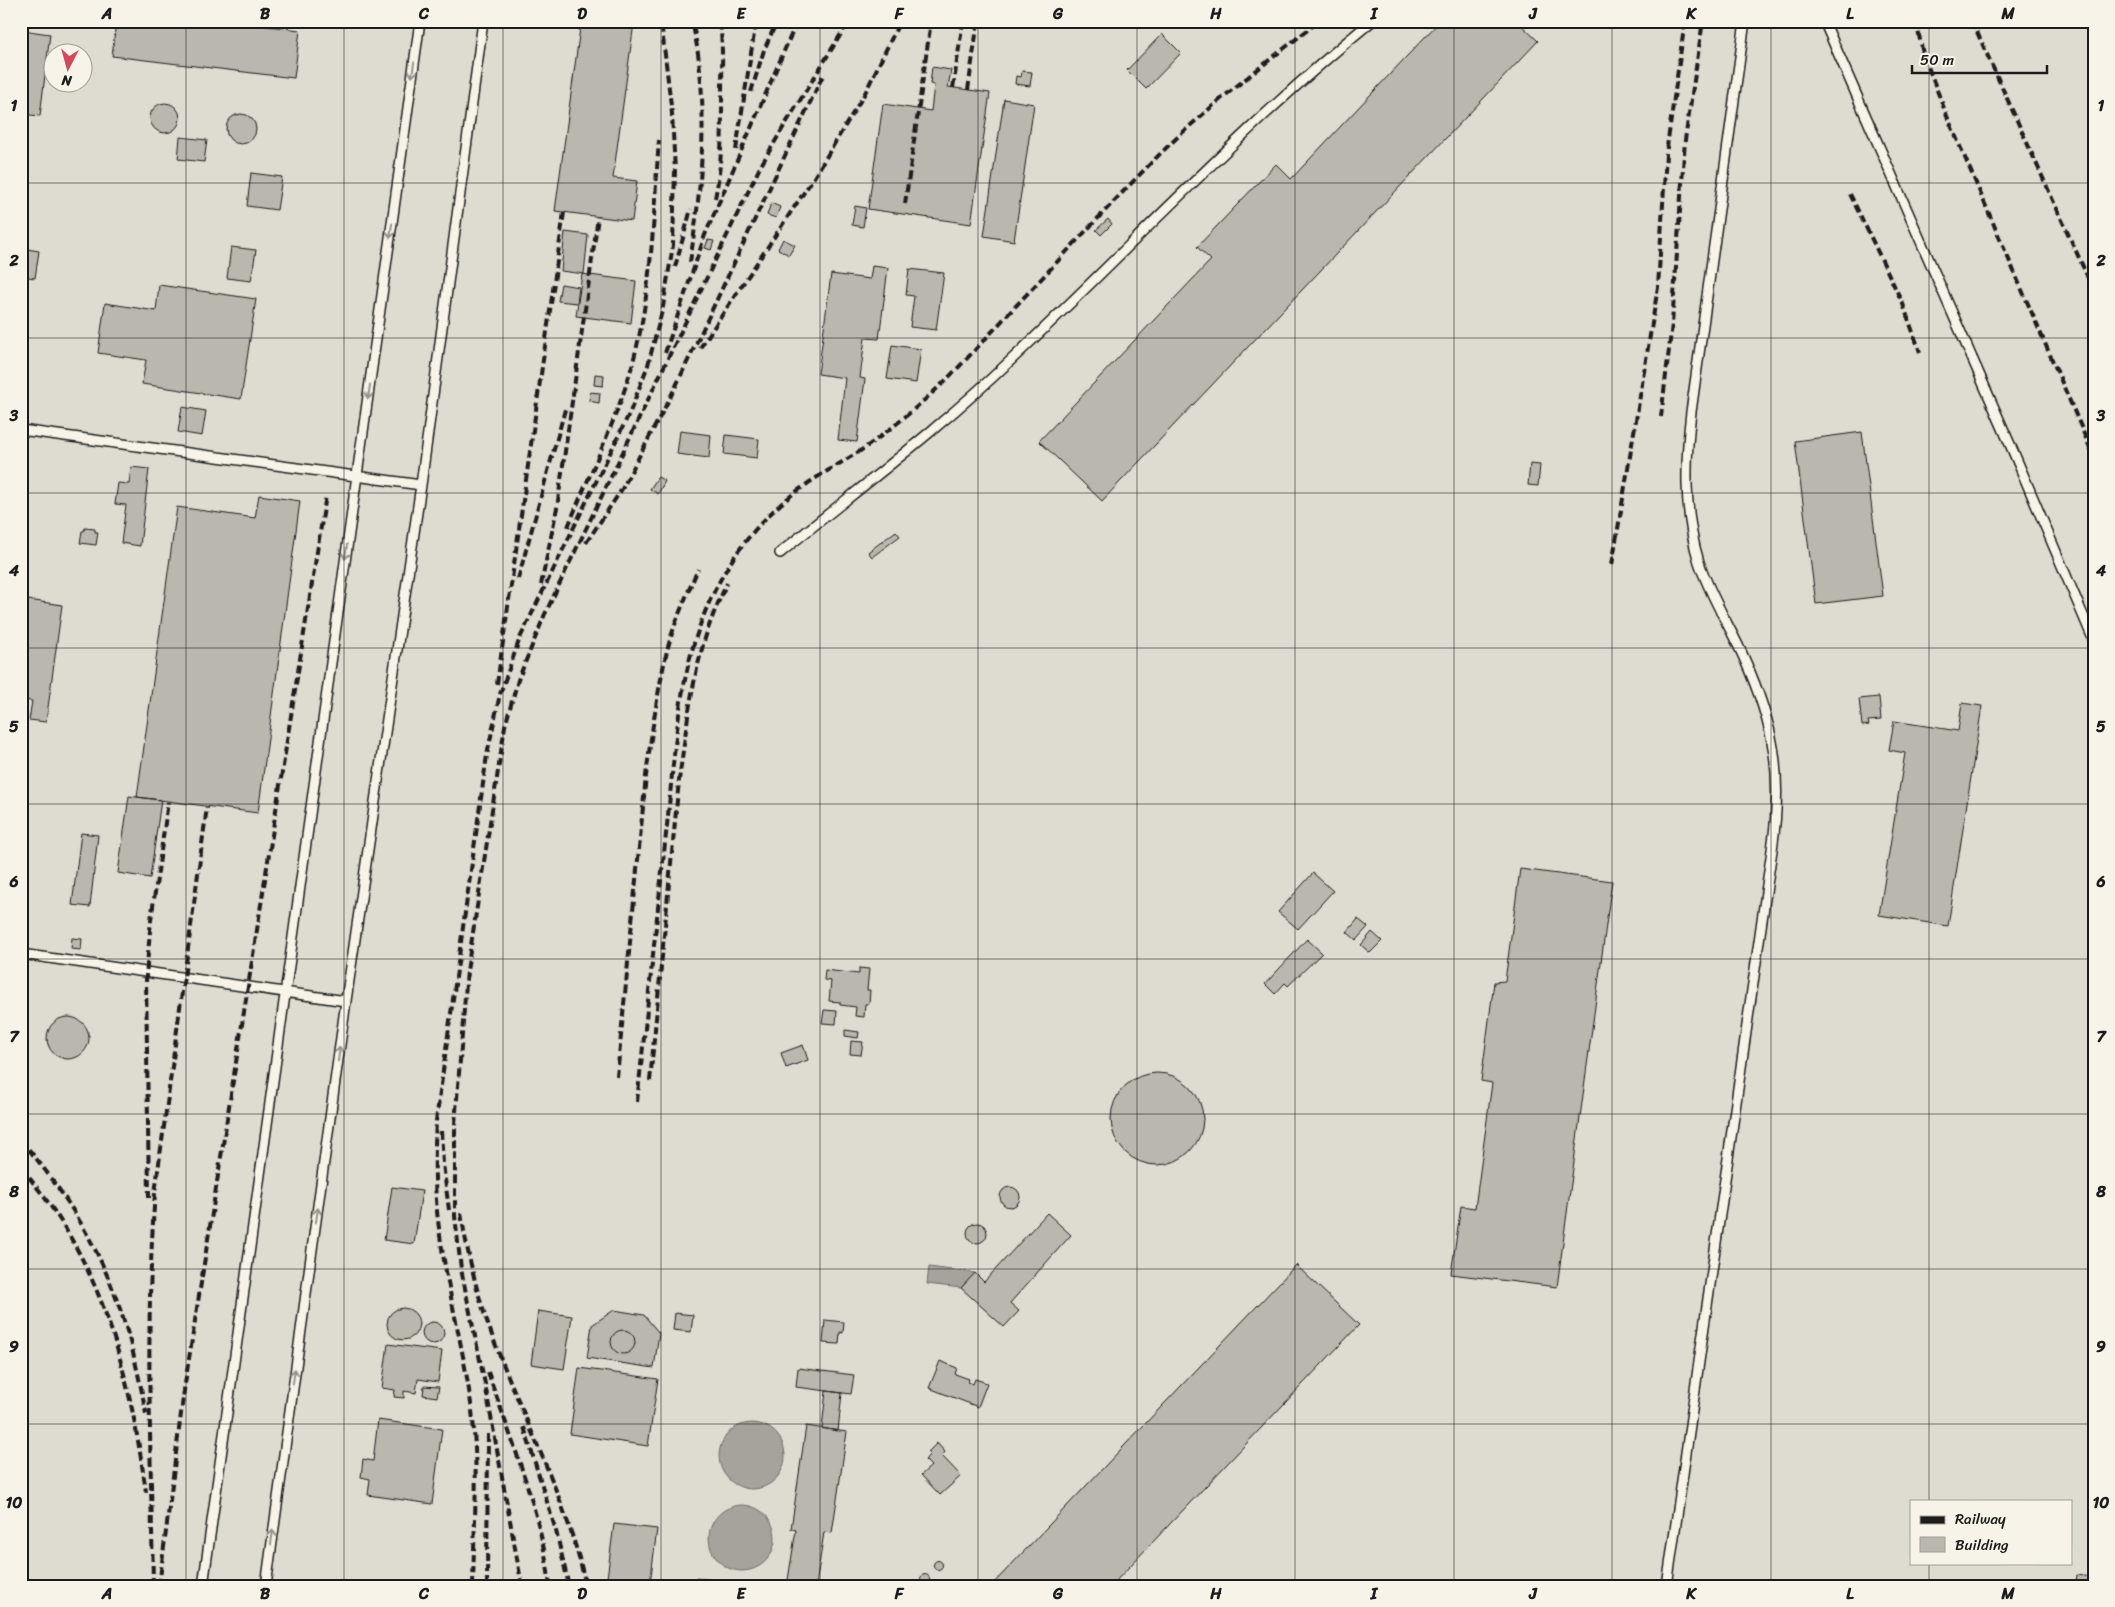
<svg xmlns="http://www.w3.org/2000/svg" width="2115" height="1607" viewBox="0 0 2115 1607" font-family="Sriracha,sans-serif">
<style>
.built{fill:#dedbd1;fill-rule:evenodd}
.water{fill:#a6a39d;stroke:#6f6d69}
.building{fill:#bab7af;stroke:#1c1c1c}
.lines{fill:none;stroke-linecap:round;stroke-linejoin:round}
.lane-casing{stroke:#1c1c1c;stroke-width:12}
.lane{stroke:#f7f3e8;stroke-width:9}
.rail{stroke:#1c1c1c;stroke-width:4;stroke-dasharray:8 4;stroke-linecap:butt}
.oneway{stroke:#94928c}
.grid{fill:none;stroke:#1c1c1c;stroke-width:1;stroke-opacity:0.55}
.neatline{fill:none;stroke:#1c1c1c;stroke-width:2}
.grid-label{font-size:16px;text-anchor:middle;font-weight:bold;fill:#1c1c1c}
</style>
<rect width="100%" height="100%" fill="#eeeae0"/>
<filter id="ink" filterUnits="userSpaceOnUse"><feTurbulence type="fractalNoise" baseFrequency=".02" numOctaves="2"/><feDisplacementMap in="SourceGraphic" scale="10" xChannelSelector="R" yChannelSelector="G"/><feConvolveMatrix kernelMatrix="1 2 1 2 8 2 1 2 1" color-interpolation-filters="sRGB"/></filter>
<g filter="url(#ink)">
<!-- built -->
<path class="built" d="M21 21H2094V1586H21ZM52 52H82V82H52ZM1911 1501H2071V1563H1911Z"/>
<!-- water -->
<path class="water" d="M929 1267 975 1273 961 1288 927 1284Z
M719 1456a33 33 0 1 1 66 0a33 33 0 1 1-66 0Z
M709 1538a33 33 0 1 1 66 0a33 33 0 1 1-66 0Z
M696 1578 708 1579 721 1586H678L685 1581Z"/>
<!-- building -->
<path class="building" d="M116 21H225L300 30 294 78 112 56Z
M581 21H619L634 23 613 178 637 181 632 221 555 211Z
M1440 21H1517L1538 41 1102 501 1039 441 1211 260 1197 247 1276 164 1291 179Z
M21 30 50 34 40 116 21 114Z
M1162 34 1181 53 1146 89 1127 70Z
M932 67 951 70 948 87 990 93 971 224 868 209 883 104 931 111 934 85 930 84Z
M1022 71 1032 72 1030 86 1015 84 1016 76 1021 77Z
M1004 99 1034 104 1014 241 984 236Z
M150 118a15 15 0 1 1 30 0a15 15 0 1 1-30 0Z
M226 129a15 15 0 1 1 30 0a15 15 0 1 1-30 0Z
M180 137 207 140 204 162 178 159Z
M251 173 282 177 277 210 247 206Z
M771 203 780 207 776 218 767 215Z
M855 206 866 208 863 227 852 225Z
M1108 219 1112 224 1101 235 1096 230Z
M565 232 588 235 584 274 561 271Z
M783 239 795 245 789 255 778 249Z
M708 240 714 241 711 250 705 248Z
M231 247 256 250 251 281 227 278Z
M21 248 39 251 35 278 21 276Z
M872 266 888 268 879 339 865 338 860 378 865 379 857 442 838 440 845 378 818 374 831 274 870 279Z
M909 269 944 273 936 330 910 327 914 296 906 295Z
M582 274 636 281 631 323 576 316Z
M561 284 579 287 577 303 558 301Z
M159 285 256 299 241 399 142 384 146 360 98 353 105 303 156 311Z
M892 345 921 349 916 383 887 379Z
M21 347H25L23 366H21Z
M595 374 604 375 603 386 594 385Z
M590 392 600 393 599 403 589 401Z
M182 407 206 411 202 436 178 432Z
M680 431 711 435 709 458 677 454Z
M1862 432 1883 596 1816 604 1795 441Z
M726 435 759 439 757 458 724 454Z
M1530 464 1540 465 1538 486 1528 485Z
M131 467 149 469 140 546 121 543 126 505 115 504 118 483 129 484Z
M658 477 665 481 658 494 650 489Z
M259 495 300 501 258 813 137 797 177 507 255 518Z
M85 528 95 529V532H98L96 545 80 543 82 531H84Z
M896 531 900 536 872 557 868 552Z
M28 600 62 605 46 722 29 720 32 701 21 700V647Z
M1879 697 1881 720 1868 721 1869 725 1862 726 1859 699Z
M1962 703 1982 706 1948 926 1879 915 1905 753 1889 750 1894 721 1958 731Z
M129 796 161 800 150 878 118 873Z
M81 833 98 835 90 907 72 905Z
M1520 869 1612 881 1557 1287 1451 1274 1461 1206 1475 1208 1492 1083 1481 1081 1494 982 1505 981Z
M1313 873 1333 891 1298 929 1278 912Z
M1358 919 1368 927 1356 940 1347 932Z
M1372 932 1382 941 1370 953 1361 945Z
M72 938 82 939 81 950 71 949Z
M1307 939 1322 953 1288 986 1285 983 1275 994 1265 984Z
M859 968 869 969 867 990H870L869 1004H865L864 1017 855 1016 856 1007 840 1005V1002L829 1001 831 981 824 980 825 970 859 974Z
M824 1010 837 1011 836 1024 822 1023Z
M47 1038a21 21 0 1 1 42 0a21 21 0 1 1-42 0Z
M845 1030 859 1032 858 1038 845 1036Z
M851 1041 863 1042 861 1055 850 1054Z
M803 1045 808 1060 786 1068 781 1053Z
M1111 1119a46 46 0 1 1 92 0a46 46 0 1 1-92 0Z
M1000 1197a10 10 0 1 1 20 0a10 10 0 1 1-20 0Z
M392 1187 422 1191 414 1244 384 1240Z
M1047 1213 1071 1235 1010 1303 1019 1311 1004 1327 961 1288 975 1273 984 1282Z
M967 1233a10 10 0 1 1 20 0a10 10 0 1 1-20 0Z
M1296 1265 1359 1325 1111 1586H991Z
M387 1324a16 16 0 1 1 32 0a16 16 0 1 1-32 0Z
M614 1310 644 1315 659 1333 654 1368 587 1358 592 1325Z
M538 1311 572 1316 564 1369 531 1364Z
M675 1313 693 1315 691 1332 673 1330Z
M825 1320 844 1322 843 1333 840 1332 839 1344 823 1343Z
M422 1333a11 11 0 1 1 22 0a11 11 0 1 1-22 0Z
M611 1342a12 12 0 1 1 24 0a12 12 0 1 1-24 0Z
M388 1344 442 1351 438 1382 418 1379 416 1393 404 1391V1398L394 1397 395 1390 382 1388Z
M940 1361 957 1368 955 1374 969 1379 968 1382 973 1384 975 1379 987 1383 978 1407 929 1388Z
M579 1368 658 1379 648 1446 570 1434Z
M798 1368 854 1375 851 1394 796 1387Z
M424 1386 439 1387 437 1397 423 1395Z
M826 1391 842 1393 838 1431 822 1428Z
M378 1420 442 1429 432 1504 368 1495 370 1479 361 1477 363 1459 373 1461Z
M806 1426 847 1432 832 1533 824 1532 816 1586H787L796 1530 791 1529Z
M937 1443 945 1452 942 1456 961 1476 940 1495 921 1475 931 1466 925 1460 930 1454 928 1452Z
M614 1524 657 1529 650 1584 607 1578Z
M933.5 1565a4.5 4.5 0 1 1 9 0a4.5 4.5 0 1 1-9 0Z
M920.5 1579a4.5 4.5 0 1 1 9 0a4.5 4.5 0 1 1-9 0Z
M2077 1575 2094 1577V1586H2076Z"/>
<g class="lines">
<defs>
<path id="lane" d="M1824 21 2016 458 2094 641
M21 430 421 485
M780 553C857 490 938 430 1010 361 1131 247 1243 126 1372 21
M21 954 346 1001
M203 1586 420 21
M266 1586 346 1001 421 485 483 21
M1667 1586 1772 850C1783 775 1775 727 1744 658 1730 626 1710 596 1699 562 1684 513 1685 463 1691 412L1745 21"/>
</defs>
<!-- lane casing -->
<use href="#lane" class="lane-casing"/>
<!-- lane -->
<use href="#lane" class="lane"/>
<!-- rail -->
<path class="rail" d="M1916 21 1923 54 1947 116 2094 457
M1972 21 2094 291
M953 88 963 21
M968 90 978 21
M751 92 764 50 777 21
M736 150 756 21
M1850 194 1903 304 1920 352
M715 198C722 165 722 132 722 98 722 73 723 47 720 21
M905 204 931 21
M690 262C702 184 710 99 692 21
M675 267 691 209
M700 348 813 179 865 93 900 21
M665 353 705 235 797 21
M1661 417 1672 324 1685 140 1703 21
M568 527C588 477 613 428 629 376 652 301 653 219 659 140
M586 543 622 489 675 388 824 73
M1612 565 1658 287 1666 154 1685 21
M518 579 566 406
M541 585 557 508 598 217
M497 684 564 212
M617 1077 646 776C651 736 657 695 666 655 673 625 686 597 698 569
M650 1081 679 780C686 730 692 677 708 629 713 614 720 598 727 583
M637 1102C647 1010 657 917 667 825 675 751 678 673 708 605 728 559 759 518 800 489 820 474 842 463 863 449 891 430 917 407 942 384 966 360 989 335 1012 310 1062 257 1111 203 1162 152 1211 104 1266 63 1319 21
M441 1131 443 1164 449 1210
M21 1140C95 1228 126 1301 146 1414
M21 1168C103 1262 129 1371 146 1492
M149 1198 146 976 151 920 168 802
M461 1213C467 1251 476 1291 489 1327 520 1414 566 1495 586 1586
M488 1372C512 1442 541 1512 550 1586
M524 1427 556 1531 569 1586
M153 1585C151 1455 145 1323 155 1193L207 807
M159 1586 184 1390 326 495
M473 1586C474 1528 479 1468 472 1411 464 1349 447 1289 439 1228 434 1193 434 1157 436 1121L487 755 500 694 520 638 630 412 648 365 663 307 673 245 675 171 672 114 661 21
M487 1586 488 1431
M522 1586 485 1384 461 1269 455 1216V1124L467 971 505 726 518 680 545 614 760 167 783 128 849 21"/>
</g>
<!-- one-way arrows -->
<defs><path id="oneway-shaft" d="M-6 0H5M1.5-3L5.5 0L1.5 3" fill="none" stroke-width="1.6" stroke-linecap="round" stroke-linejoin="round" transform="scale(1.25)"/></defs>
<g class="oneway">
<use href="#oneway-shaft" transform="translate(413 70) rotate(98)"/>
<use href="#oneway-shaft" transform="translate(391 231) rotate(98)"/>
<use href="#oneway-shaft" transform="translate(369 392) rotate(98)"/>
<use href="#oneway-shaft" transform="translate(346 552) rotate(98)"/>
<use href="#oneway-shaft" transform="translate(339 1054) rotate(-82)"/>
<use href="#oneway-shaft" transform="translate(317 1215) rotate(-82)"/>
<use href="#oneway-shaft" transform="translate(294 1376) rotate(-82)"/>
<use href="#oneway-shaft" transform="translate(272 1537) rotate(-82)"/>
</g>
</g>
<!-- grid -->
<path class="grid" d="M186 21V1586M344 21V1586M503 21V1586M661 21V1586M820 21V1586M978 21V1586M1137 21V1586M1295 21V1586M1454 21V1586M1612 21V1586M1771 21V1586M1929 21V1501M21 183H2094M21 338H2094M21 493H2094M21 648H2094M21 804H2094M21 959H2094M21 1114H2094M21 1269H2094M21 1424H2094M1929 1563V1586"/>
<!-- margin -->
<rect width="2115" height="1607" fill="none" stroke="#f7f3e8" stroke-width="55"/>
<!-- legend -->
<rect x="1910" y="1500" width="162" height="65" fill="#f7f3e8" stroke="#9f9d96"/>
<rect x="1920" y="1516" width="25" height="8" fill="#1c1c1c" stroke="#9f9d96"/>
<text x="1955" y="1524" font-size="15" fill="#1c1c1c">Railway</text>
<rect x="1920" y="1537" width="25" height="15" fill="#bab7af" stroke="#9f9d96"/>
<text x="1955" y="1550" font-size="15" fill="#1c1c1c">Building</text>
<!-- north arrow -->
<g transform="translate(68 68) rotate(186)"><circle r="24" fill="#f7f3e8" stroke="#9f9d96"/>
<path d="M0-4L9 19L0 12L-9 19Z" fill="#d1495b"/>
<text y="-8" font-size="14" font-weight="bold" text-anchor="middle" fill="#1c1c1c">N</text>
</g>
<!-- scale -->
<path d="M1912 65v8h135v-8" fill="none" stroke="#1c1c1c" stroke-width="2.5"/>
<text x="1920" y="65" font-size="15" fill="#1c1c1c" stroke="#f7f3e8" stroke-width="4" paint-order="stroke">50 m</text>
<rect x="28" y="28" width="2060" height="1552" class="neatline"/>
<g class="grid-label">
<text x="107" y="19">A</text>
<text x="265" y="19">B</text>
<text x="424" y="19">C</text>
<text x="582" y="19">D</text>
<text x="741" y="19">E</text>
<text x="899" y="19">F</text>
<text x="1058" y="19">G</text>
<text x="1216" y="19">H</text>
<text x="1374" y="19">I</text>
<text x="1533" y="19">J</text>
<text x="1691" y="19">K</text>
<text x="1850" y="19">L</text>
<text x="2008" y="19">M</text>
<text x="14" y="111">1</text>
<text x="2101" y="111">1</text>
<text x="14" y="266">2</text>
<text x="2101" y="266">2</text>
<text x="14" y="421">3</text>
<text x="2101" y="421">3</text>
<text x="14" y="576">4</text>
<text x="2101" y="576">4</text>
<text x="14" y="732">5</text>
<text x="2101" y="732">5</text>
<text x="14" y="887">6</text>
<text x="2101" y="887">6</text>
<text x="14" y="1042">7</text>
<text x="2101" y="1042">7</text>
<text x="14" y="1197">8</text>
<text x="2101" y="1197">8</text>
<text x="14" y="1352">9</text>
<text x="2101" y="1352">9</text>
<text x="14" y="1508">10</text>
<text x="2101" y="1508">10</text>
<text x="107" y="1599">A</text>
<text x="265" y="1599">B</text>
<text x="424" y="1599">C</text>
<text x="582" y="1599">D</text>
<text x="741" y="1599">E</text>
<text x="899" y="1599">F</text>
<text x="1058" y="1599">G</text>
<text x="1216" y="1599">H</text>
<text x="1374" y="1599">I</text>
<text x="1533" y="1599">J</text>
<text x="1691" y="1599">K</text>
<text x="1850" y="1599">L</text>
<text x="2008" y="1599">M</text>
</g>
</svg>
